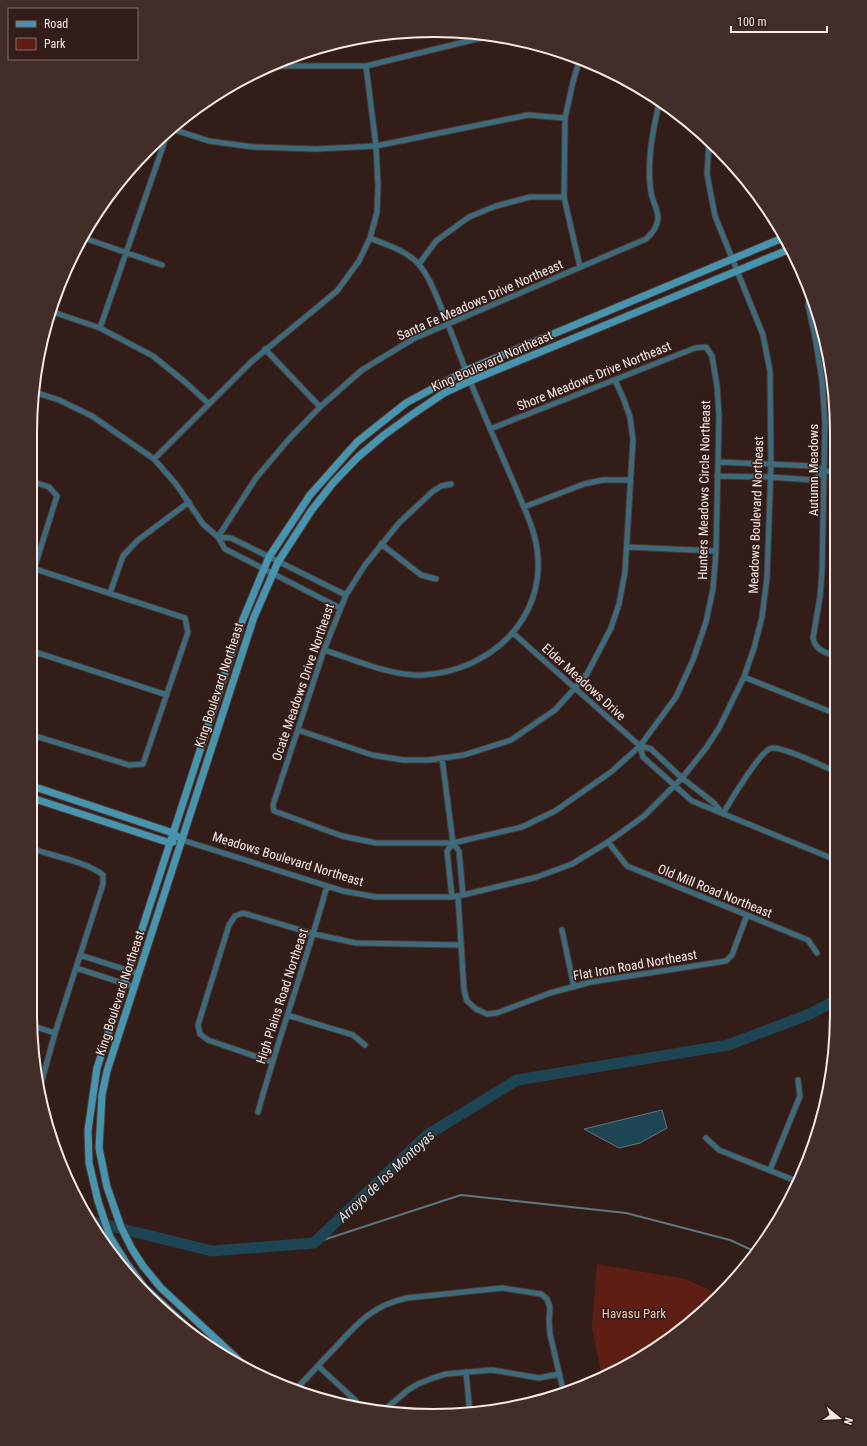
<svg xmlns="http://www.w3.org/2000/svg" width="867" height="1446" viewBox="0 0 867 1446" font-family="'Roboto Condensed',sans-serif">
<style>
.green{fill:#5e1f12}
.water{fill:#1e4553;stroke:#5f767f}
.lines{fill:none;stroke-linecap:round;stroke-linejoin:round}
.stream{stroke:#5f767f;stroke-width:2}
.river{stroke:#1e4553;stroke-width:11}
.street-casing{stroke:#4e3935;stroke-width:7}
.secondary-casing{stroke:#4e3935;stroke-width:9}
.street{stroke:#3e6b7b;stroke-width:5}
.secondary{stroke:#4794ae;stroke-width:7}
.labels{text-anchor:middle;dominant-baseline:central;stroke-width:3;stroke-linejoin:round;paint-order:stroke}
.street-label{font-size:13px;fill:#f7e8e5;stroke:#321d18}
.park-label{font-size:13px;fill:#f5c1b5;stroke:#321d18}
.water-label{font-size:14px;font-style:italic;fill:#cde7f1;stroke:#321d18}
.rim{fill:none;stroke:#f7e8e5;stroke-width:2}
</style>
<rect width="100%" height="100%" fill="#321d18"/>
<!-- green -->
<path class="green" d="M597 1264 685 1279 721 1295 679 1333 612 1374 602 1378 592 1327Z"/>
<!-- water -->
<path class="water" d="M662 1110 667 1128 640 1143 619 1148 584 1129Z"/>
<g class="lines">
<!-- stream -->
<path class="stream" d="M314 1243 461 1195 626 1213 730 1240 756 1252"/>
<!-- river -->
<path class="river" d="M90 1221 212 1251 314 1243 427 1135 517 1080 728 1045 810 1014 836 1000"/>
<defs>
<path id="street" d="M580 58 573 82 565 118 564 197 580 267
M269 66H366L489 36
M172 129 209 141 253 147 316 149 376 146 528 115 565 118
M84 238 162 265
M419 264 436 241 469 217 496 206 530 197H564
M810 297 808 305 815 337 822 380 825 423 822 571 820 597 813 638C815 650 826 653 836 656
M50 311 100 328 153 356 185 382 208 403
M100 328 168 132
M265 349 320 407
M34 392 59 400 92 416 154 459 176 484 203 524 218 537 225 549 340 608
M154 459 251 362 337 291 359 261 370 238 377 212 378 185 376 146 366 66
M718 462 814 466 824 471 836 472
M717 476 770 477 813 480 824 471
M31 481 49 487 57 496 34 569
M451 484 441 486 432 492 399 523 365 565 346 595 324 650 274 802 273 806 274 811 342 836 376 843H453L522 827 555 811 611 772 640 746 676 697 693 660 706 622 713 589 716 551 719 416 717 386 712 356 706 347 695 348 490 429
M524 507 584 484 603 480H630
M218 537 256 478 289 439 320 407 362 370 413 339 646 239C653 232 657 228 658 218 658 210 652 200 651 192 646 163 653 128 660 100
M218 537 231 538 346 595
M381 544 421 575 436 579
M627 547 716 551
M32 568 185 618 188 632 143 764 129 765 32 735
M110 593 123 556 138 540 189 502
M513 633 640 746 651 749 682 778 714 803 723 814
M324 650C353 659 393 677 423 675 490 671 547 619 537 549 534 527 523 506 515 486 504 460 492 434 481 407 467 376 456 343 443 312 436 295 427 269 412 258 400 248 384 244 370 238
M32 651 167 695
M744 677 836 714
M298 730 372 755 403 760H429L464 755 511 740 555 710 574 689 587 674 611 628 619 604 625 572 633 440 630 417 624 400 615 380
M640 746 643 757 692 801 836 860
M442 758 453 843 459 851 463 895
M723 814C729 803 762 748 772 748 785 747 823 766 836 772
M182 840 343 891 376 897H452L463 895 537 877 572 864 608 842 644 816 682 778 706 748 719 728 744 677 754 648 762 617 767 578 771 464 770 371 763 335 715 216 707 174 709 143
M608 842 627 866 808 940 817 953
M33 849C53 856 87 862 103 875V884L55 1033 39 1091
M458 896 464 990 467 1001 476 1009 487 1014 497 1013 550 993 591 982 726 961 732 955 747 915
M452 897 447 851 453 843
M562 930 574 987
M80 955 139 974
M76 968 135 987
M287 1015 353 1035 365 1045
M33 1026 55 1033
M272 1062 208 1040 200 1034 198 1025 229 925 235 916 243 913 314 934 356 943 460 945
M258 1112C279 1036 306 962 327 886
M706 1138 719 1150 796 1181
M770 1170 800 1096 798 1080
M318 1366 354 1399 363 1409
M466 1372 470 1414
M295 1390C308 1377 320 1363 333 1350 356 1325 372 1305 407 1298L502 1288 541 1294 547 1299 550 1307 549 1321 550 1334 564 1394
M383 1411 408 1390 418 1384 433 1378 446 1374 492 1370 539 1378 559 1374"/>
<path id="secondary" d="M32 786 173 833 182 840
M32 798 170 843 173 842
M210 1348 144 1287 127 1264 110 1237 98 1201 89 1163 88 1130 97 1068 241 624 269 557 310 495 357 442 406 403 467 370 785 237
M245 1366 161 1288 143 1266 132 1249 121 1227 107 1187 99 1148 102 1095 107 1071 254 617 278 562 311 511 333 483 358 457 384 435 413 414 444 393 470 381 790 249"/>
</defs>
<!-- street casing -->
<use href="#street" class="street-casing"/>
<!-- secondary casing -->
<use href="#secondary" class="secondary-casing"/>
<!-- street -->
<use href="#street" class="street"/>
<!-- secondary -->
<use href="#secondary" class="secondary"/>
</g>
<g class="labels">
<!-- street labels -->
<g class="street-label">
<text transform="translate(480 300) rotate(-24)">Santa Fe Meadows Drive Northeast</text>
<text transform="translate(492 361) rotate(-24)">King Boulevard Northeast</text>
<text transform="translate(594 376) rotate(-22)">Shore Meadows Drive Northeast</text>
<text transform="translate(813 470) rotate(-90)">Autumn Meadows</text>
<text transform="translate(704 490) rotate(-89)">Hunters Meadows Circle Northeast</text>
<text transform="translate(756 515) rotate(-88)">Meadows Boulevard Northeast</text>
<text transform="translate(303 682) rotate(-71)">Ocate Meadows Drive Northeast</text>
<text transform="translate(584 682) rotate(42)">Elder Meadows Drive</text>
<text transform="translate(219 685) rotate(-72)">King Boulevard Northeast</text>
<text transform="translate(288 859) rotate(17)">Meadows Boulevard Northeast</text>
<text transform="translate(715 891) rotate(22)">Old Mill Road Northeast</text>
<text transform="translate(635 965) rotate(-10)">Flat Iron Road Northeast</text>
<text transform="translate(120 993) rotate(-72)">King Boulevard Northeast</text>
<text transform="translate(282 996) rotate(-72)">High Plains Road Northeast</text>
</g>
<!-- park labels -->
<g class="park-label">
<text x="634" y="1313">Havasu Park</text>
</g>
<!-- water labels -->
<g class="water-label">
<text transform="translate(386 1176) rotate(-43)">Arroyo de los Montoyas</text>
</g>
</g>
<!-- crop -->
<path d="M0 0H867V1446H0ZM433 37H434A396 396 0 0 1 830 433V1013A396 396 0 0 1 434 1409H433A396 396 0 0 1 37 1013V433A396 396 0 0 1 433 37Z" fill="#422d28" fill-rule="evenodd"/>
<path class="rim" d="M433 37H434A396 396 0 0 1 830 433V1013A396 396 0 0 1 434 1409H433A396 396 0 0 1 37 1013V433A396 396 0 0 1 433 37Z"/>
<!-- legend -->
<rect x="8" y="8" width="130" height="52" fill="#321d18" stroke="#816e6a"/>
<rect x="16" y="21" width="20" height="6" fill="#4794ae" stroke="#816e6a"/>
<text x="44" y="28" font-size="12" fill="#f7e8e5">Road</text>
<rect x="16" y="38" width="20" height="12" fill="#5e1f12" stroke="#816e6a"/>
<text x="44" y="48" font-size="12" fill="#f7e8e5">Park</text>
<!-- north arrow -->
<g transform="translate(839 1418) rotate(108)" stroke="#321d18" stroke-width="3" paint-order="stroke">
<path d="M0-3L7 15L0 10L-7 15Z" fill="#f7e8e5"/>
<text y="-6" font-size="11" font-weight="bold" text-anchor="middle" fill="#f7e8e5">N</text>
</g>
<!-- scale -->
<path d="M731 26v6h96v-6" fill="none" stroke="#f7e8e5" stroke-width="2"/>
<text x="737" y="26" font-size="12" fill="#f7e8e5" stroke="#321d18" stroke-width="3" paint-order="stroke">100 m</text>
</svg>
